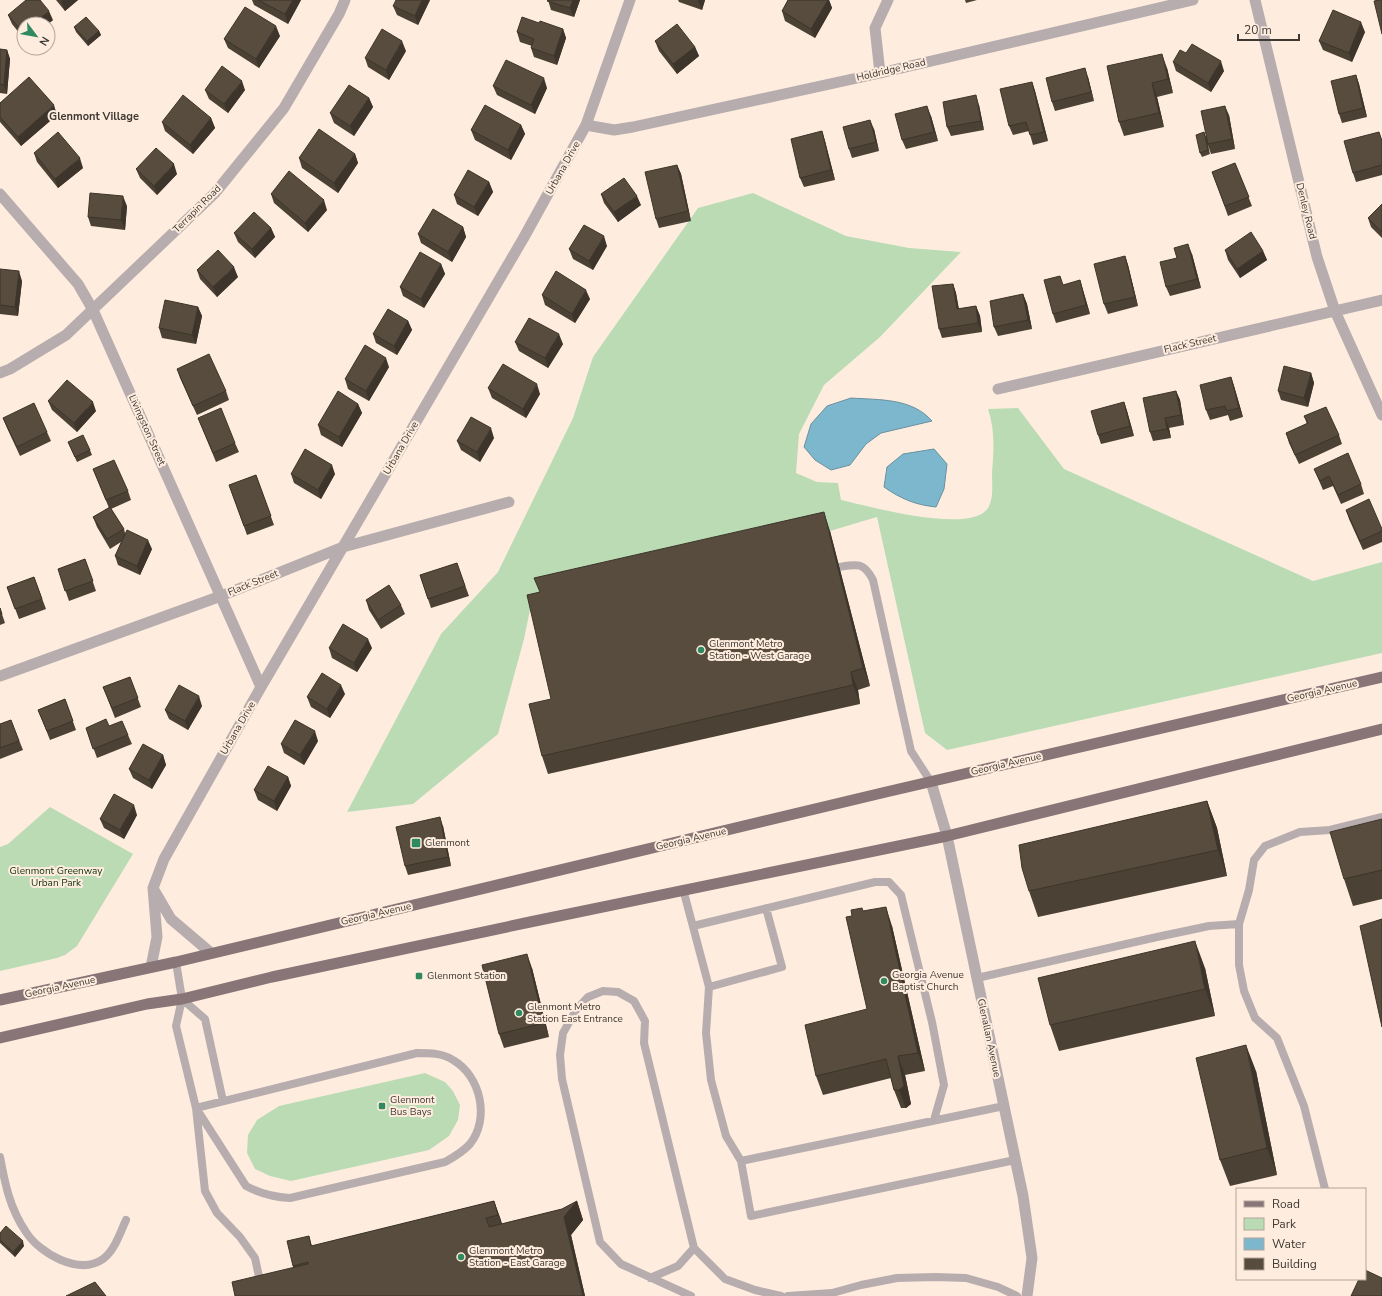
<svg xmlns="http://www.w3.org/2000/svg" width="1382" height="1296" viewBox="0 0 1382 1296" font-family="'Nunito Sans',sans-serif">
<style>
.green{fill:#bbdbb5}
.water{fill:#7cb7cd;stroke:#6a919f}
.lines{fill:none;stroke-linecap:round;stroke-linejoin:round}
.service{stroke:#b8adae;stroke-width:8}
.minor{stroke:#b8adae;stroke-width:11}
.tertiary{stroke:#b8adae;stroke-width:11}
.primary{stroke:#887577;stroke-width:11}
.wall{fill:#4b4134}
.shaded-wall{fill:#3d352b}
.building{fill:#574c3d;stroke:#3d352b}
.poi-dot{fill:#318a5f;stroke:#feedde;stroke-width:1.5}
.labels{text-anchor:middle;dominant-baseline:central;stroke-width:4;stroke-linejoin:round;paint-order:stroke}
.street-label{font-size:10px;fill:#3f3933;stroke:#feedde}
.poi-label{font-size:10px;fill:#3f3933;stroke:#feedde;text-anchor:start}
.park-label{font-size:10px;fill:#0f3208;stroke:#feedde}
.neighbourhood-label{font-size:11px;font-weight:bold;fill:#3f3933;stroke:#feedde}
</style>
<rect width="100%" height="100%" fill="#feedde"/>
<!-- green -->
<path class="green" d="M753 193 846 236 909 248 961 252 880 337 824 385 799 434 796 473 817 482 838 483 841 500C868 506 971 535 988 508 994 498 992 483 992 472 994 450 995 430 988 409L1018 408 1064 469 1313 581 1382 562V653L947 750 925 733 877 517 830 531 532 600 524 639 498 734 413 804 347 812 441 634 498 572 573 418 593 357 698 208Z
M50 807 133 854 77 946 65 955 57 958 0 971V847L8 844Z
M425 1073 445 1082 453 1091 460 1105 458 1120 449 1136 429 1150 291 1181 270 1176 255 1169 247 1153 248 1135 257 1120 279 1106Z"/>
<!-- water -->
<path class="water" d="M851 398C880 400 912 398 932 421L881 433 866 444 850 465 831 470 815 460 804 447 811 424 827 406Z
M934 449 947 464 944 489 936 507C916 505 901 499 884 487L887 467 903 454Z"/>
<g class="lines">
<!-- service -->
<path class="service" d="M839 567C857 564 864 562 873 580L911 751 931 782
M683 889 709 987 782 967 766 908
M693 926 875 882H889L901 895 932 1022 944 1085 934 1120
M176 962 182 999 176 1026 196 1108 205 1191 217 1213 240 1237 255 1258 261 1286
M977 978 1157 937 1209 926 1239 924
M709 987 706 1033 711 1080 726 1136 741 1161 751 1216 1015 1160
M182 999 205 1019 223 1101
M417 1053C430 1053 442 1053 453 1060 481 1076 490 1119 470 1144 463 1152 454 1157 445 1162L290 1198C273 1197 261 1194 246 1186L196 1108Z
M0 1157C5 1184 10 1209 26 1232 39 1253 79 1276 103 1259 115 1250 120 1233 126 1220
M741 1161 1004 1106
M1325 1189 1304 1106 1277 1038 1255 1018 1244 991 1239 965V924L1249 890 1254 860 1265 846 1300 832 1330 830 1382 817
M650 1278 678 1266 694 1248
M691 1296 621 1264 600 1242 562 1079 560 1055 563 1033 576 1010 588 997 603 991 618 992 634 1001 645 1021 644 1043 694 1248 725 1279 755 1290 781 1296
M788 1296 832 1293 861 1285 897 1278 935 1277 966 1278 998 1287 1017 1296"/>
<!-- minor -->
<path class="minor" d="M1255 0 1317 257 1335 311 1382 415
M880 73 875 28 888 0
M586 125 614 130 633 127 880 73 1193 0
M0 194 78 284 93 310 261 687
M0 373 10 369 66 335 215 193 284 108 339 14 345 0
M998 389 1382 300
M0 676 221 596 343 547 509 502
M154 890 171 919 211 953
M151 967 157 937 153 888 164 859 261 687 523 239 586 125 630 0"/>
<!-- tertiary -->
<path class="tertiary" d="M931 782 947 836 1023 1196 1032 1258 1027 1296"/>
<!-- primary -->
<path class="primary" d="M0 1000 176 962 886 792 1382 677
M0 1038 147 1004 182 999 272 977 530 922 947 836 1382 729"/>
</g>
<!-- wall -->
<path class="wall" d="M56 0H78L65 11Z
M252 0H301L288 24 254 5Z
M430 0 418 25 397 15 393 6Z
M548 0H580L574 17 551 10Z
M678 0H705L702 10 679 2Z
M788 0H829L832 8 815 38 785 21 782 11Z
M965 0H977L966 3Z
M8 15 53 20 48 24H24V39L12 24Z
M539 23 563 29 566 38 557 65 534 57 531 48 532 46 520 42 517 32Z
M74 27 99 31 101 35 88 46 76 32Z
M1365 32 1352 62 1323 50 1319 41Z
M280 36 259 68 228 48 224 39Z
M655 41 695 47 699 56 677 74 659 51Z
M0 49 7 50 10 59 7 94 0 93Z
M406 51 389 80 368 67 365 58Z
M1186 53 1224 71 1211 92 1176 71 1173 62Z
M1107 66 1167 68 1173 93 1157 97 1164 127 1124 136 1119 122Z
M1356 75 1359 84 1367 117 1342 123 1339 114Z
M1088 77 1094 101 1055 111 1052 102Z
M1032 82 1035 91 1048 141 1033 145 1029 131 1013 135 1009 126Z
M493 86 547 88 535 114 497 95Z
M205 90H245L228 113 209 99Z
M369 98 373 107 354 136 334 123 330 113Z
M0 103 57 115 21 146 0 122Z
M979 105 984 130 951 136 947 127Z
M1229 115 1235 149 1211 154 1208 145 1210 154 1202 157 1200 153 1204 132 1206 137Z
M931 116 938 141 906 149 902 140Z
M211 118 215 128 193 154 165 131 162 122Z
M521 125 525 134 511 160 475 140 471 130Z
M874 129 879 151 852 158 849 149Z
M822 131 825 141 835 180 804 187 800 178Z
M1382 139V175L1356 182 1353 173Z
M34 153 83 168 58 188 37 162Z
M355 154 358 163 338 193 302 168 299 158Z
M1235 163 1252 206 1228 216 1212 172Z
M677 165 681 174 691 221 659 228 656 219Z
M136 169 177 174 157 195 140 178Z
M489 182 493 192 478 216 457 204 454 195Z
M271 194 327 210 308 232 274 203Z
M601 194 641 205 618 222 604 203Z
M1382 204V238L1371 227 1368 218Z
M127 206 125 230 91 226 88 217Z
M463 227 466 237 452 262 421 243 418 234Z
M271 228 275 237 255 258 238 242 234 233Z
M607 246 593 270 573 259 569 249Z
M1225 250 1263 251 1267 260 1240 278 1228 260Z
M1192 254 1201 288 1170 296 1166 287Z
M1125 256 1128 265 1138 306 1108 314 1104 304Z
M441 264 445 274 424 308 403 296 400 287Z
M0 269 22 281 18 316 0 314Z
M197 270 238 277 217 297 200 279Z
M1080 280 1083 290 1090 314 1056 323 1053 314Z
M953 284 956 293 959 309 976 306 980 316 982 332 942 338 939 329Z
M1023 294 1027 304 1032 329 998 336 994 327Z
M542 295 590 299 575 323 545 305Z
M198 307 202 316 196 344 162 338 159 328Z
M408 321 412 330 397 355 376 343 373 334Z
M515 342 563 344 548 368 519 351Z
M389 367 369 401 348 389 345 379Z
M177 369 226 391 229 400 197 415 180 378Z
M1311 373 1314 383 1308 407 1281 400 1278 391Z
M1231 377 1234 386 1243 417 1230 421 1228 415 1210 420 1206 410Z
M488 388 540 394 526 418 492 398Z
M1176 391 1180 400 1184 425 1169 428 1171 438 1153 441 1150 432Z
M48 401 96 411 77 432 52 410Z
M1124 402 1127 411 1134 436 1101 444 1098 435Z
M358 404 362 413 342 447 321 435 318 425Z
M1304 416 1339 435 1342 444 1299 464 1289 443 1286 433 1307 424Z
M3 418 47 432 51 441 20 456 7 428Z
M198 418 235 443 239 452 216 462Z
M494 438 480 462 461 450 457 441Z
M68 442 90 450 92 455 77 462Z
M93 469 128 491 131 500 111 509 124 529 125 533 152 549 140 575 118 565 115 556 121 542 110 549 97 527 93 517 109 508Z
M1314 469 1361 484 1364 494 1341 504 1333 486 1323 490Z
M291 474H335L321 499 294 483Z
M256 475 274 525 247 535 229 485Z
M1346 510 1382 529V542L1363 550 1349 519Z
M830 531 870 686 858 690 860 704 548 774 542 756Z
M85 559 96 591 69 601 58 569Z
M457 563 469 596 431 608 420 575Z
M34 577 46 609 19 619 7 587Z
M366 600 401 605 405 614 381 629 369 610Z
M0 608 5 623 0 625Z
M329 648H372L357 672 332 658Z
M130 677 141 707 115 718 103 687Z
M345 694 330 718 311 707 307 697Z
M65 699 76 730 50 740 38 710Z
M202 706 188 730 169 719 165 710Z
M11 720 23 750 0 759V724Z
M86 728 128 735 132 744 97 758Z
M318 741 304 765 284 753 281 744Z
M163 755 166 765 152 789 133 778 129 769Z
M288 777 291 786 277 811 258 800 254 790Z
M1207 801 1217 828 1227 876 1038 917 1029 891Z
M137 815 124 839 104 828 100 819Z
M1382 819V899L1353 906 1344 879Z
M443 826 451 866 408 875 405 866Z
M863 911 892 926 925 1071 905 1075 911 1104 906 1108H901L894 1090 891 1078 823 1095 816 1076 867 1009 852 916Z
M532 968 549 1037 504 1048 499 1034Z
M1205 968 1215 1016 1059 1051 1050 1025Z
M1256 1071 1277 1175 1230 1186 1220 1160Z
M494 1201 502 1224 562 1209 577 1201 583 1220 571 1235 585 1296H235L293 1268V1266L309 1236 312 1246Z
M0 1233 24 1246 15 1257 0 1243Z"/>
<!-- shaded-wall -->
<path class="shaded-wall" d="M63 0H78L65 11 61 1Z
M293 0H301L288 24 285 14Z
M422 0H430L418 25 415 16Z
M573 0H580L574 17 570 8Z
M699 0H705L702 10 698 1Z
M828 0H829L832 8 815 38 811 29Z
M49 11 53 20 48 24H33Z
M1361 22 1365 32 1352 62 1349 53Z
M276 26 280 36 259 68 256 59Z
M563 29 566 38 557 65 554 56Z
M99 31 101 35 88 46 87 41Z
M402 41 406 51 389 80 386 70Z
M695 47 699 56 677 74 673 64Z
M7 50 10 59 7 94 4 85Z
M1162 54 1167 68 1173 93 1168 79Z
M1221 61 1224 71 1211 92 1208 83Z
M1085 68 1088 77 1094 101 1091 92Z
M1356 75 1359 84 1367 117 1363 108Z
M544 78 547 88 535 114 531 105Z
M242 81 245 90 228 113 224 104Z
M1032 82 1035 91 1048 141 1044 132Z
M1152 83 1157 97 1164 127 1159 113Z
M976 95 979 105 984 130 981 121Z
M369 98 373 107 354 136 350 126Z
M54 105 57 115 21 146 18 137Z
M927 106 931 116 938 141 934 132Z
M1225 106 1229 115 1235 149 1232 139Z
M211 118 215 128 193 154 190 145Z
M870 120 874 129 879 151 876 142Z
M521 125 525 134 511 160 508 150Z
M822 131 825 141 835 180 831 170Z
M355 154 358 163 338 193 334 183Z
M80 158 83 168 58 188 55 179Z
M174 164 177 174 157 195 154 186Z
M677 165 681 174 691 221 688 211Z
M489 182 493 192 478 216 474 207Z
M123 196 127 206 125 230 121 220Z
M637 196 641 205 618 222 614 212Z
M324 200 327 210 308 232 305 223Z
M463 227 466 237 452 262 448 252Z
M271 228 275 237 255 258 252 249Z
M604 236 607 246 593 270 589 261Z
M1188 244 1192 254 1201 288 1197 279Z
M1263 251 1267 260 1240 278 1237 269Z
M1125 256 1128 265 1138 306 1135 297Z
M441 264 445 274 424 308 421 299Z
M234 267 238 277 217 297 213 287Z
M19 271 22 281 18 316 15 307Z
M1080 280 1083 290 1090 314 1086 305Z
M953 284 956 293 960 318 957 309Z
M586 290 590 299 575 323 572 314Z
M1023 294 1027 304 1032 329 1028 320Z
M976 306 980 316 982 332 978 323Z
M198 307 202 316 196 344 192 335Z
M408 321 412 330 397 355 394 346Z
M559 334 563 344 548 368 545 358Z
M386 358 389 367 369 401 366 391Z
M1311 373 1314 383 1308 407 1304 398Z
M1231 377 1234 386 1243 417 1239 408Z
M537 384 540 394 526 418 523 409Z
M1176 391 1180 400 1184 425 1181 415Z
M93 402 96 411 77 432 74 423Z
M1124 402 1127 411 1134 436 1130 426Z
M358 404 362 413 342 447 339 437Z
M1165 418 1169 428 1171 438 1167 429Z
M491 428 494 438 480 462 477 452Z
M332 465 335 474 321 499 318 490Z
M824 512 830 531 870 686 863 668Z
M148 540 152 549 140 575 137 566Z
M368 639 372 648 357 672 354 663Z
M851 672 858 690 860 704 853 685Z
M341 685 345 694 330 718 327 709Z
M199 696 202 706 188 730 185 721Z
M315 731 318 741 304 765 300 755Z
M163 755 166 765 152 789 149 780Z
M288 777 291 786 277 811 274 801Z
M1207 801 1217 828 1227 876 1218 850Z
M134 805 137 815 124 839 120 830Z
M440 817 443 826 451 866 448 857Z
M886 907 892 926 925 1071 918 1053Z
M1195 941 1205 968 1215 1016 1205 989Z
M527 954 532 968 549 1037 544 1023Z
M1246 1045 1256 1071 1277 1175 1267 1148Z
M898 1056 905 1075 911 1104 906 1108 899 1090Z
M494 1201 501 1220 504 1233 498 1215Z
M577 1201 583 1220 571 1235 585 1296H583L564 1217Z
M23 1241 24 1246 15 1257 13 1252Z"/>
<!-- building -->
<path class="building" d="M26 0H40L49 11 33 24H24V32H23L8 15Z
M258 0H293L285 14Z
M396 0H422L415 16 393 6Z
M548 0H573L570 8 547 1Z
M788 0H828L811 29 782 11Z
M1379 0H1382V34L1374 1Z
M245 7 276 26 256 59 224 39Z
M1333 10 1361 22 1349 53 1319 41Z
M86 17 99 31 87 41 74 27Z
M522 17 539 23 540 21 563 29 554 56 531 48 534 39 517 32Z
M677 24 695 47 673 64 655 41Z
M382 29 402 41 386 70 365 58Z
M1192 44 1221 61 1208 83 1173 62 1180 50 1186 53Z
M0 49 7 50 4 85 0 84Z
M1162 54 1168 79 1152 83 1159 113 1119 122 1107 66Z
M506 60 544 78 531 105 493 86Z
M222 66 242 81 224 104 205 90Z
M1085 68 1091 92 1052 102 1046 78Z
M1356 75 1363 108 1339 114 1331 81Z
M29 77 54 105 18 137 0 117V103Z
M1032 82 1044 132 1030 135 1026 122 1009 126 1000 89Z
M349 85 369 98 350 126 330 113Z
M183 95 211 118 190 145 162 122Z
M976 95 981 121 947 127 943 102Z
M485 105 521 125 508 150 471 130Z
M927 106 934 132 902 140 895 114Z
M1225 106 1232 139 1208 144 1201 111Z
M870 120 876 142 849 149 843 127Z
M319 129 355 154 334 183 299 158Z
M822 131 831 170 800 178 791 139Z
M58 132 80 158 55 179 34 153Z
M1204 132 1208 150 1200 153 1196 135Z
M1379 132 1382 141V165L1353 173 1344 141Z
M156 148 174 164 154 186 136 169Z
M1235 163 1249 197 1225 206 1212 172Z
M677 165 688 211 656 219 645 172Z
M468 170 489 182 474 207 454 195Z
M289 171 324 200 305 223 271 194Z
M624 178 637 196 614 212 601 194Z
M90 193 123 196 121 220 88 217Z
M1382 204V232L1368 218Z
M433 209 463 227 448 252 418 234Z
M254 212 271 228 252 249 234 233Z
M584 225 604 236 589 261 569 249Z
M1251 232 1263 251 1237 269 1225 250Z
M1188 244 1197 279 1166 287 1160 262 1177 258 1174 248Z
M218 250 234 267 213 287 197 270Z
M420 252 441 264 421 299 400 287Z
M1125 256 1135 297 1104 304 1094 264Z
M0 269 19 271 15 307 0 305Z
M556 271 586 290 572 314 542 295Z
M1060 276 1063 285 1080 280 1086 305 1053 314 1044 280Z
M953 284 957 309 976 306 978 323 939 329 932 286Z
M1023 294 1028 320 994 327 990 301Z
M165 300 198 307 192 335 159 328Z
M388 309 408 321 394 346 373 334Z
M529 318 559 334 545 358 515 342Z
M365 345 386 358 366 391 345 379Z
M209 354 226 391 193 406 177 369Z
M503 364 537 384 523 409 488 388Z
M1284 366 1311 373 1304 398 1278 391Z
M1231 377 1239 408 1227 411 1225 406 1206 410 1200 385Z
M67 380 93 402 74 423 48 401Z
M338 391 358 404 339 437 318 425Z
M1176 391 1181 415 1165 418 1167 429 1150 432 1143 398Z
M1124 402 1130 426 1098 435 1091 411Z
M34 403 47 432 17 447 3 418Z
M1326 407 1339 435 1295 455 1286 433 1308 423 1304 416Z
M221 408 235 443 213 453 198 418Z
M471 417 491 428 477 452 457 441Z
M83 435 90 450 75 457 68 442Z
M305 449 332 465 318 490 291 474Z
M1348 453 1361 484 1338 495 1329 476 1320 481 1314 469Z
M114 460 128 491 106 500 93 469Z
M256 475 271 516 244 526 229 485Z
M1369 499 1382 529V531L1360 541 1346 510Z
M110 507 124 529 107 539 93 517Z
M824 512 863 668 851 672 853 685 542 756 529 704 551 699 527 595 540 592 534 578Z
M127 530 148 540 137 566 115 556Z
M85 559 93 581 65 591 58 569Z
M457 563 465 586 428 599 420 575Z
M34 577 42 599 15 609 7 587Z
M389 585 401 605 378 620 366 600Z
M0 608 2 614H0Z
M343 624 368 639 354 663 329 648Z
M322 673 341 685 327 709 307 697Z
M130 677 138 698 112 708 103 687Z
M179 685 199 696 185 721 165 710Z
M65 699 73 721 47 731 38 710Z
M106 719 109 726 122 721 128 735 93 749 86 728Z
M11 720 19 741 0 748V724Z
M295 720 315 731 300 755 281 744Z
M143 744 163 755 149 780 129 769Z
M268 766 288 777 274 801 254 790Z
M114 794 134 805 120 830 100 819Z
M1207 801 1218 850 1029 891 1022 868 1019 845Z
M440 817 448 857 405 866 396 827Z
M1382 819V870L1344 879 1330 832Z
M886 907 918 1053 898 1056 904 1086 899 1090H894L886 1059 816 1076 805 1025 867 1009 846 917 852 916 851 910 862 908 863 911Z
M1382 919V1027L1360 926Z
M1195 941 1205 989 1050 1025 1038 978Z
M527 954 544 1023 499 1034 482 965Z
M1246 1045 1267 1148 1220 1160 1196 1058Z
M494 1201 498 1215 486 1218 489 1227 562 1209 577 1201 564 1217 583 1296H235L232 1282 308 1264V1262L293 1266 287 1241 309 1236 311 1246Z
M6 1226 23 1241 13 1252 0 1240V1233Z
M1365 1270 1382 1278V1296H1351L1359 1279H1365Z
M95 1282 106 1296H66Z"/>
<!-- markers -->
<g class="poi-dot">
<circle cx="701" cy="650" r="4"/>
<rect x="411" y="838" width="10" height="10" rx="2"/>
<rect x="415" y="972" width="8" height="8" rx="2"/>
<circle cx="884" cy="981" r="4"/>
<circle cx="519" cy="1013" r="4"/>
<rect x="378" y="1102" width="8" height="8" rx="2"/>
<circle cx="461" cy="1257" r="4"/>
</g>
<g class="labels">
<!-- street labels -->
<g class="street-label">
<text transform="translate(891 70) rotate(-13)">Holdridge Road</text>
<text transform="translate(563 168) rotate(-61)">Urbana Drive</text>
<text transform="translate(197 209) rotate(-45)">Terrapin Road</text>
<text transform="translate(1306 211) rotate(76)">Denley Road</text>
<text transform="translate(1190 344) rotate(-13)">Flack Street</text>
<text transform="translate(147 430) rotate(66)">Livingston Street</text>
<text transform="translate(401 448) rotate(-60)">Urbana Drive</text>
<text transform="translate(253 583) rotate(-22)">Flack Street</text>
<text transform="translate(1322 691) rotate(-13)">Georgia Avenue</text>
<text transform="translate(238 728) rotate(-60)">Urbana Drive</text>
<text transform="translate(1006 764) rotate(-13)">Georgia Avenue</text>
<text transform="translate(691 839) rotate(-13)">Georgia Avenue</text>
<text transform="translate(376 914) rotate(-13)">Georgia Avenue</text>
<text transform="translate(60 987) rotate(-12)">Georgia Avenue</text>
<text transform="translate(989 1038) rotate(78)">Glenallan Avenue</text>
</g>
<!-- poi labels -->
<g class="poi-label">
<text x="709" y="644">Glenmont Metro<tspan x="709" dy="12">Station - West Garage</tspan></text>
<text x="425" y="843">Glenmont</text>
<text x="892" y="975">Georgia Avenue<tspan x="892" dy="12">Baptist Church</tspan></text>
<text x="427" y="976">Glenmont Station</text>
<text x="527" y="1007">Glenmont Metro<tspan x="527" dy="12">Station East Entrance</tspan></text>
<text x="390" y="1100">Glenmont<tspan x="390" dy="12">Bus Bays</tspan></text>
<text x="469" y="1251">Glenmont Metro<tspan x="469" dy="12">Station - East Garage</tspan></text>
</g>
<!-- park labels -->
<g class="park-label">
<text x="56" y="871">Glenmont Greenway<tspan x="56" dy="12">Urban Park</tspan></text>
</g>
<!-- neighbourhood labels -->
<g class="neighbourhood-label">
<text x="94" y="116">Glenmont Village</text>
</g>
</g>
<!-- legend -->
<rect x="1236" y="1188" width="130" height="92" fill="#feedde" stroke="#b2a59a"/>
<rect x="1244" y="1201" width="20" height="6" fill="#887577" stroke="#b2a59a"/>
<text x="1272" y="1208" font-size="12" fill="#3f3933">Road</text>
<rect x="1244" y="1218" width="20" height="12" fill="#bbdbb5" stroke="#b2a59a"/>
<text x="1272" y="1228" font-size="12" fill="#3f3933">Park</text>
<rect x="1244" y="1238" width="20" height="12" fill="#7cb7cd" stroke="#b2a59a"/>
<text x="1272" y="1248" font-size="12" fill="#3f3933">Water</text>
<rect x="1244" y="1258" width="20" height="12" fill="#574c3d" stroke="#b2a59a"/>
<text x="1272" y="1268" font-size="12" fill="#3f3933">Building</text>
<!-- north arrow -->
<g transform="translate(36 36) rotate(122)"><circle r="19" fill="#feedde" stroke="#b2a59a"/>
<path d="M0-3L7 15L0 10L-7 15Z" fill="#318a5f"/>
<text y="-6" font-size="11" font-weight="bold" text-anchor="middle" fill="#3f3933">N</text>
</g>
<!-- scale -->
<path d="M1238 34v6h61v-6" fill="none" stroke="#3f3933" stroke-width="2"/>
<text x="1244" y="34" font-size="12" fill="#3f3933" stroke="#feedde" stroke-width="3" paint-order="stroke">20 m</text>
</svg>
